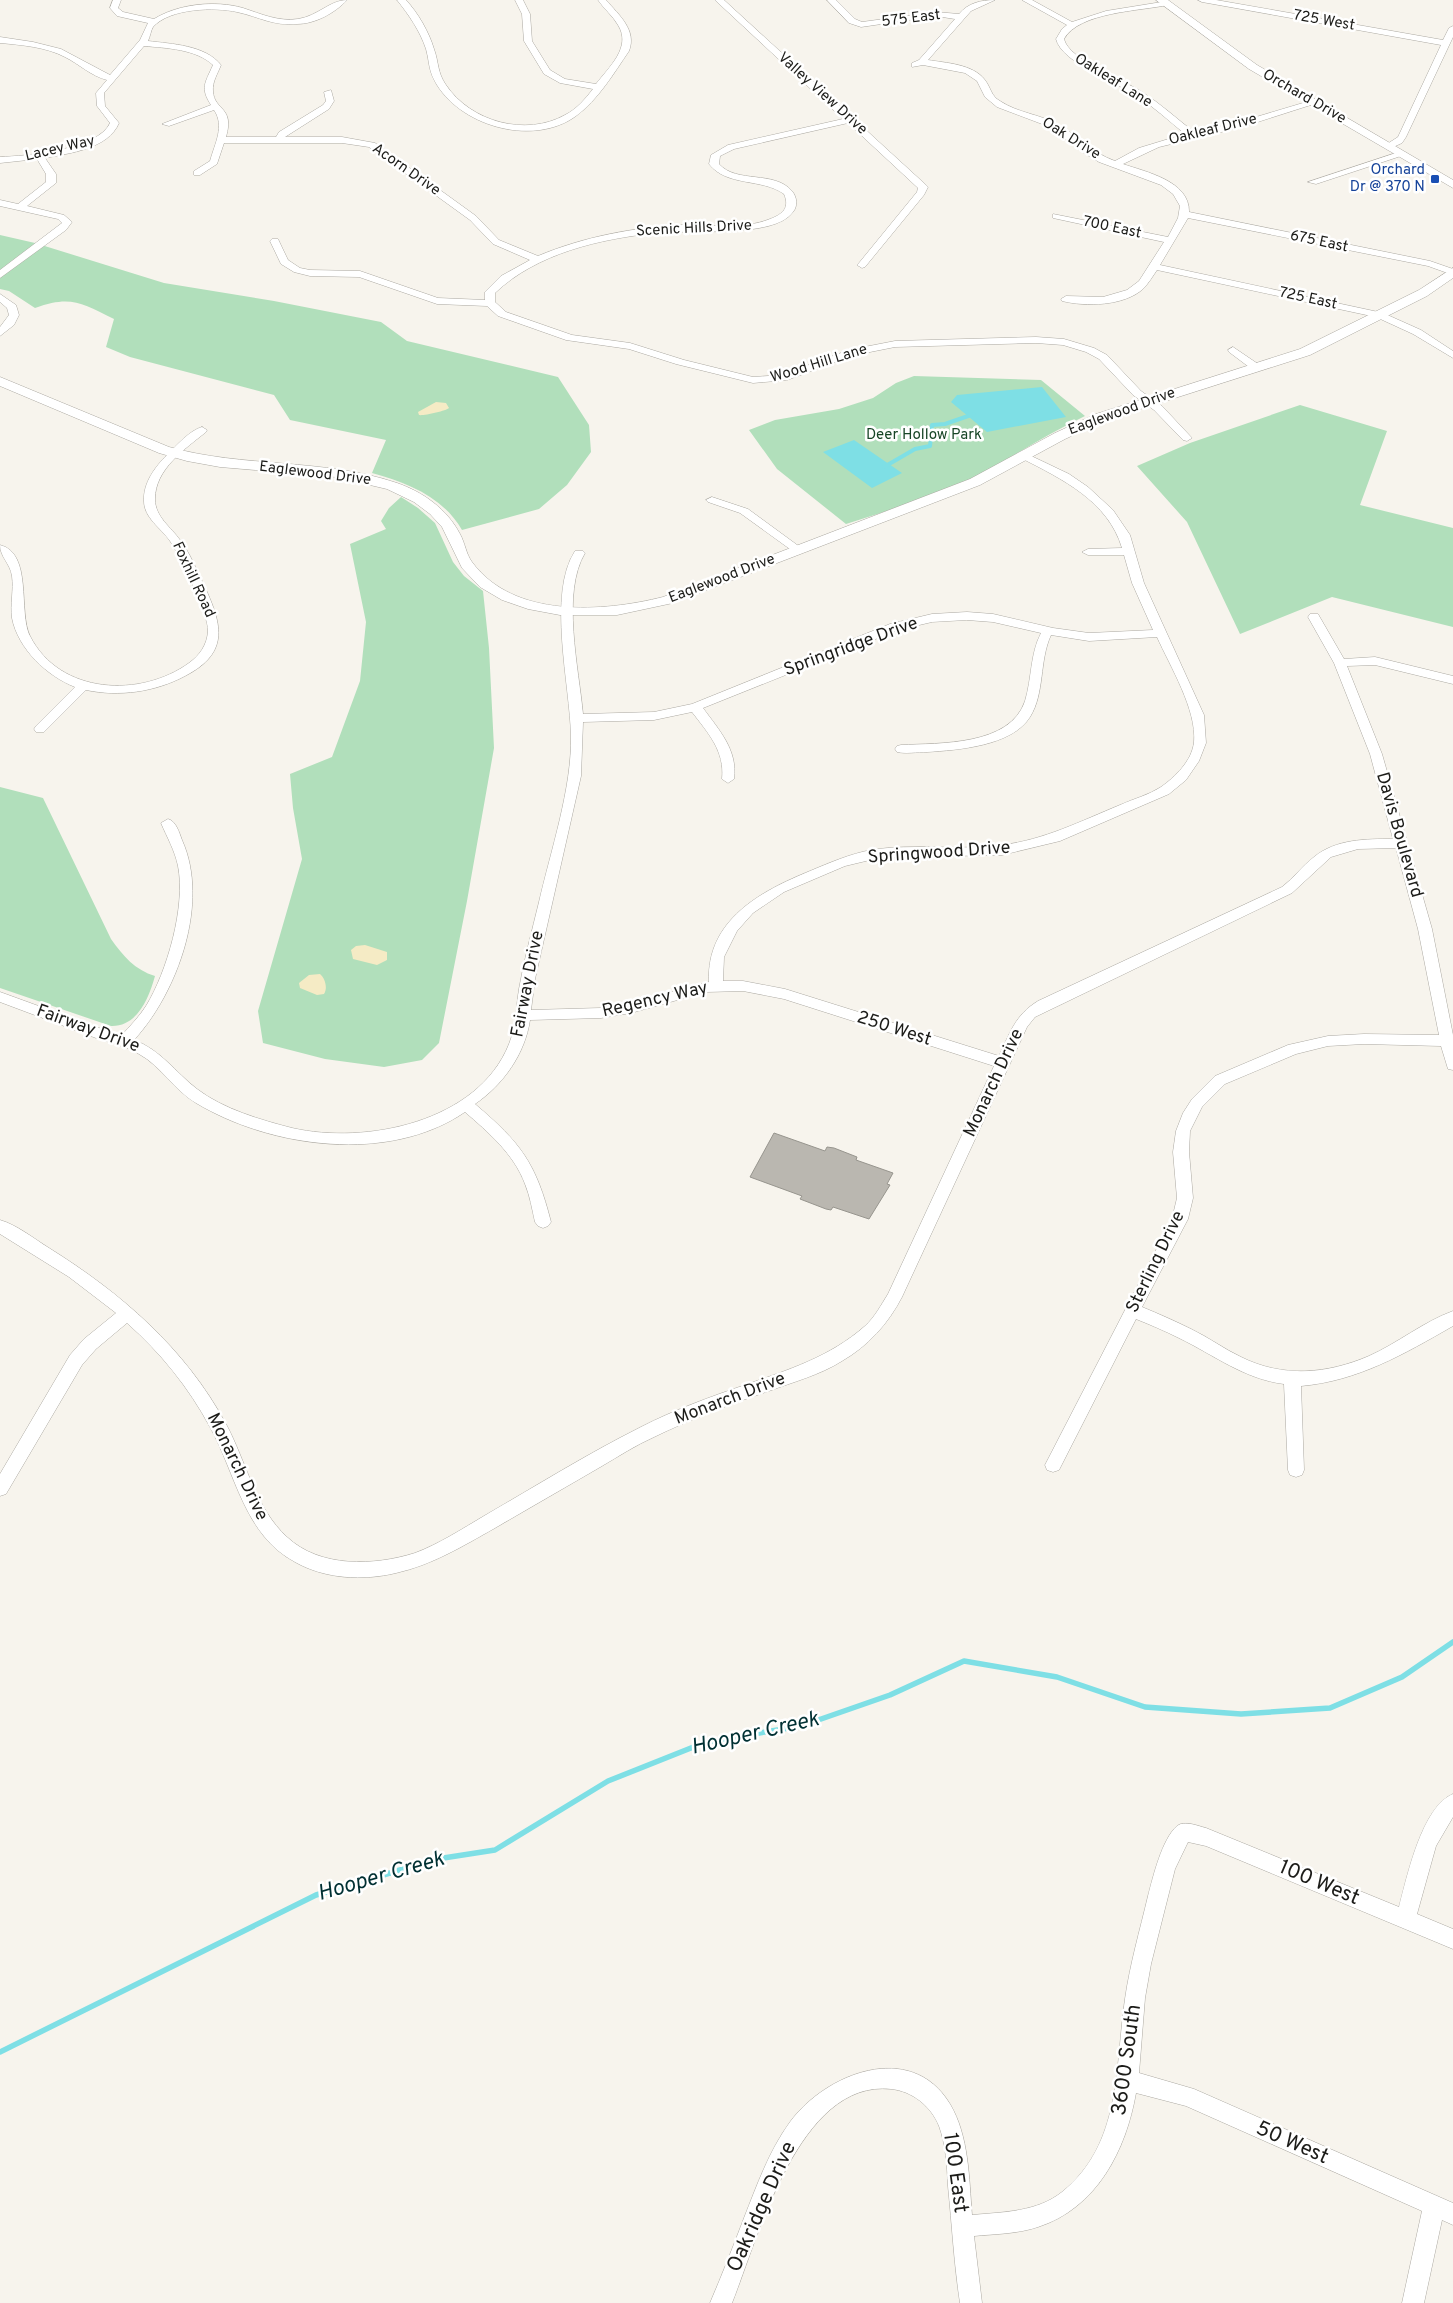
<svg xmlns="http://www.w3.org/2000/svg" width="1453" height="2303" viewBox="0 0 1453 2303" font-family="Overpass,sans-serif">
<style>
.green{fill:#b1dfbb}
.sand{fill:#f5ebc5}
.water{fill:#7edfe5}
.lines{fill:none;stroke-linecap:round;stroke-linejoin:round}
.stream-far1{stroke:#7edfe5;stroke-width:4}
.stream{stroke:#7edfe5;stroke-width:5.5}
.building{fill:#bab7b0;stroke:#97958e}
.minor-casing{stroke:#aca9a2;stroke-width:1}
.major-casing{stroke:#aca9a2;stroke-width:1}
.minor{fill:#fff;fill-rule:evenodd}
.major{fill:#fff;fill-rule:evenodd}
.transit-dot{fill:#1a4fb4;stroke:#fff;stroke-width:2}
.labels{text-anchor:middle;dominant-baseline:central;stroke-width:5;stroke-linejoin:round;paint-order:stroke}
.far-street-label{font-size:15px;fill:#1c1c19;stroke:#fff}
.far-transit-label{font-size:15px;fill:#164399;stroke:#fff;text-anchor:end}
.far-park-label{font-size:15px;fill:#174526;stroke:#fff}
.street-label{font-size:18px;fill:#1c1c19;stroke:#fff}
.near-street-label{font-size:21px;fill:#1c1c19;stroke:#fff}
.near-water-label{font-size:22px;font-style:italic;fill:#003033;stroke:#fff}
</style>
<rect width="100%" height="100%" fill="#f7f4ed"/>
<!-- green -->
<path class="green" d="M0 235 35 243 164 283 274 301 381 322 407 341 558 377 589 425 591 452 567 485 539 509 462 530C443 497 408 483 372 473L386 440 290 420 274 395 130 357 106 347 114 319C81 303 71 295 35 308L9 291 0 289Z
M914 376 1041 380 1085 416C1045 435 1010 459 971 479 932 499 888 510 846 524L777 469 749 430 775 420 839 409 873 398 896 383Z
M1300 405 1387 431 1360 505 1453 528V627L1332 597 1240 634 1187 522 1137 466 1190 443Z
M401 497 418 508 435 523 453 562 464 576 483 591 489 648 494 748 467 901 439 1043 422 1060 384 1067 325 1059 263 1043 258 1011 302 859 293 808 290 774 332 757 360 681 366 622 350 544 386 529 381 521 389 508Z
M0 787 43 798 111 939C123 956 135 970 155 976 149 998 137 1027 111 1026L0 988Z"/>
<!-- sand -->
<path class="sand" d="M436 402 446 403 449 408C446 411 423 416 419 415L418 412Z
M365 945 387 952V960L377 965 353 959 351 950 356 946Z
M320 974C325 978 328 988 324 994L317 995 300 988 299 983 309 975Z"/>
<!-- water -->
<path class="water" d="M1042 387 1066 417 987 432 951 402 957 395Z
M854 440 902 473 872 488 823 452Z"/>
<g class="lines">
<!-- stream-far1 -->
<path class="stream-far1" d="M884 467 915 449 930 446 932 425 945 424 974 414"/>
<!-- stream -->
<path class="stream" d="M0 2052 316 1895 437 1859 495 1850 608 1781 706 1742 801 1726 890 1695 964 1661 1057 1677 1145 1707 1241 1714 1330 1708 1402 1677 1453 1642"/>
</g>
<!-- building -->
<path class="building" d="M774 1133 825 1151 827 1147 834 1148 857 1157 856 1160 893 1173 887 1184 890 1185 869 1219 833 1207 831 1210 826 1209 800 1199 802 1196 750 1177Z"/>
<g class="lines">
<defs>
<path id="minor" d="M113 0H121L118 8 123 12 154 19C178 4 215 0 243 8 261 14 279 22 298 19 318 16 330 0 347 0 335 13 315 24 297 24 272 26 260 17 237 12 215 7 170 8 153 27 151 30 150 37 148 41 172 44 205 45 221 65 218 73 212 82 213 91 214 111 235 106 226 137H276L279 132 323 105 326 101 324 92 331 90 334 101 329 109 285 137H342L375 143 476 216 499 240 538 256C583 237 635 227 683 225 711 224 743 230 770 219 783 214 790 208 784 194 762 178 727 187 709 164L711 155 728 145 843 119 715 0H724L926 185 928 187 924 195 865 267 862 268 857 265 859 263 917 192 918 188 848 123 734 149 720 156 719 164C737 184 774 170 792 191 797 197 798 206 793 212 774 239 688 229 656 233 600 239 537 253 495 293V302L506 312 572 335 630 343 684 360 753 377 782 375 849 350 895 341 1036 337 1064 339 1094 348 1107 355 1141 391 1162 406 1192 438 1187 441 1183 440 1154 410 1133 395 1099 359 1086 352 1063 345 1036 343 895 347 855 355 787 380 753 383 676 364 629 349 566 340 498 316 487 306 437 304 359 277 310 276 294 272 281 264 270 241 272 239H278L288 260 300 268 310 270 360 271 438 298 485 300V292L501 276 530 260 493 244 470 220 369 147 342 143H224L217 164 200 175H194V171L210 161C215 143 225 126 214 110L169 126 162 124 211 105C200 88 205 83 213 65 196 49 166 48 144 46L104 93 105 106 119 123C108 149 70 153 45 158L56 174V183L27 206 64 215 72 222 66 230 0 278V270L62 223 58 219 0 206V200L18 204 46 182V174L37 159 0 163V157C26 156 98 150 110 123L97 106 96 93 107 80C91 76 79 64 65 57 46 47 22 45 0 43V37L33 42 61 49 110 75 140 40 148 23 117 16 110 8Z
M397 0H406C418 13 429 32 434 49 439 63 437 72 446 85 471 122 526 137 565 115 577 109 585 99 593 89L560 83 544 74 524 41 522 14 515 0H523L530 14 532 41 550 70 565 79 596 84C609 67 632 47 618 25 613 16 604 9 598 0H606C619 15 637 30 629 51 614 73 598 100 576 116 535 146 464 128 437 85 428 70 430 64 426 49 420 31 409 15 397 0Z
M827 0H836L855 19 862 22 936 12 959 14C968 3 981 0 995 0L971 11 928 60C946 63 973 64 985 80 991 88 991 96 1000 101 1018 113 1039 114 1057 124 1079 136 1090 152 1115 161L1139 148 1185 134C1169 121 1154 107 1137 96 1116 82 1062 63 1056 39L1062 29 1067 25 1022 0H1032L1072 22 1106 11 1168 1V5C1140 11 1079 12 1064 39 1069 60 1124 80 1142 92 1161 104 1177 119 1194 132L1236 123 1313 100 1317 103 1242 127 1159 147 1123 164C1146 172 1190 181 1189 212L1430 261 1453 269V275L1428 266 1188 218 1160 265 1383 313 1421 330 1453 351V358L1413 334 1376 317 1157 270C1153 276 1148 284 1143 289 1124 306 1086 307 1062 301L1061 299 1066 296 1103 297 1127 290 1139 281 1164 242 1053 218V214L1168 237 1178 218 1180 206 1173 194 1161 185 1099 162 1084 153 1050 127 997 107 985 97 977 81 965 73 923 65 912 67V63L919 60 955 19 936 16 861 27 849 23Z
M1198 0H1216L1443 40 1449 28 1453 26V37L1406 137 1402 143 1389 149 1384 146 1398 137 1441 45 1202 2Z
M1399 152 1407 154 1316 184 1308 182Z
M0 294 16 305 19 315 14 325 0 336V327L9 315 7 308 0 302Z
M1233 347 1261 366V370H1253L1229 352 1228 350Z
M202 427 207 430 206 432C185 449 155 469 155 499 155 517 171 527 180 540 190 553 196 569 203 583 221 622 232 652 185 676 155 692 119 697 86 690L44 732H36L34 729 36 726 75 687C47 676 18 649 12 618 10 604 14 590 12 576 10 563 0 557 0 545 33 553 18 612 30 636 60 695 141 698 189 663 200 655 207 645 208 631 209 615 180 556 170 541 161 528 144 518 144 501 143 483 155 467 167 455 176 446 190 430 202 427Z
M1025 453 1069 474 1088 487 1113 510 1130 535 1144 583 1204 715 1206 743 1199 761 1186 780 1169 794 1060 841 1002 855 900 857 870 860 845 866 784 892 753 913 737 931 724 957 723 981H743L785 989 999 1056C1010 1033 1015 1015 1038 1001L1282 887C1294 878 1302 866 1314 857 1336 839 1366 839 1393 839L1370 754 1334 663 1308 617 1310 614H1318L1344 659 1375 657 1453 676V684L1375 665 1347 666 1382 754 1432 929 1453 1035V1070L1448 1069 1441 1046 1364 1044 1328 1046 1296 1054 1225 1084 1202 1107 1190 1131 1189 1152 1193 1198 1188 1219 1142 1307C1159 1314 1175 1321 1191 1329 1208 1337 1224 1349 1241 1357 1283 1378 1327 1374 1369 1356 1398 1343 1423 1322 1453 1311V1326C1404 1354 1358 1381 1301 1386L1304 1470 1302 1475 1296 1477 1290 1475 1288 1470 1284 1384C1244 1379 1214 1355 1179 1338 1165 1331 1151 1325 1136 1319L1059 1470 1053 1472 1047 1470 1045 1465 1172 1219 1177 1198 1173 1152 1176 1131 1183 1113 1192 1099 1215 1076 1288 1045 1328 1036 1364 1034 1439 1035 1418 929 1396 848 1358 849 1331 857 1292 893 1035 1017 1027 1027 902 1297C888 1324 868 1346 842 1361 820 1375 793 1382 769 1391 730 1404 691 1419 654 1437 636 1445 619 1456 602 1466 566 1487 531 1507 495 1528 463 1546 432 1565 396 1573 363 1581 325 1579 295 1562 244 1535 236 1474 210 1427 189 1388 161 1353 127 1323L96 1349 82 1365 6 1494 0 1496V1474L70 1355 84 1339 116 1313 69 1277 0 1234V1220C17 1225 33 1238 49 1248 121 1293 185 1348 226 1424 246 1461 255 1508 287 1537 320 1568 374 1566 415 1553 439 1544 462 1529 484 1516 536 1486 587 1454 641 1427 674 1410 710 1397 745 1385 788 1370 830 1357 865 1326 875 1317 881 1305 888 1294L994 1066 784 999 743 991 706 992 631 1013 601 1018 530 1020C525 1054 503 1085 475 1104 521 1143 536 1163 551 1222L548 1226 543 1228 538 1226 535 1222C532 1209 530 1196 525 1184 514 1154 488 1132 465 1112 389 1164 271 1148 196 1103 174 1090 161 1066 139 1054 127 1046 110 1043 96 1038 64 1026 32 1014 0 1002V992L121 1036C130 1026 139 1017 146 1006 167 972 186 906 178 866 175 851 167 837 161 823L168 819C176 821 179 832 182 840 210 902 178 992 134 1040 161 1050 175 1072 197 1089 223 1109 261 1120 292 1128 366 1145 478 1122 509 1044 516 1027 516 1008 519 989 524 960 532 931 539 902 551 850 572 788 571 736 570 685 547 594 575 551H583L585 553C561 593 579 669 583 714L654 712 692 704 890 624 932 614 967 612 993 614 1053 628 1089 633 1153 630 1132 583 1124 555H1088L1082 552 1088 549 1122 548C1108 501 1062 479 1021 458V454ZM967 620 993 622 1041 633C1030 654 1032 678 1025 701 1010 746 940 743 901 745L897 746 895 749 897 752C906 754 917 752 927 752 958 750 1012 746 1030 717 1045 693 1039 661 1051 635L1089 641 1157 637C1170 666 1197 710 1194 742 1192 761 1175 777 1161 787 1149 795 1133 799 1120 805 1081 821 1044 840 1002 845 959 851 914 843 871 850 850 854 829 863 810 871 761 891 706 920 709 982L631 1003 601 1008 531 1010 535 979 581 776 583 722 654 720 692 712C708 733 725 751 722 779L728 783 734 779C738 750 719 730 703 708L898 630 932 622Z
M712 497 748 509 804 550 802 552H794L740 513 708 502 706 500Z
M1453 1794V1817L1436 1846 1417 1914 1453 1929V1949L1206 1846 1188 1842 1175 1869 1151 1964 1145 1998 1139 2073 1194 2089 1453 2203V2225L1442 2220 1424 2303H1402L1422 2211 1186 2106 1136 2093C1126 2150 1097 2208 1038 2227 1017 2234 995 2234 974 2236L982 2303H960C954 2264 952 2225 948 2186 947 2166 946 2145 939 2126 931 2106 912 2091 891 2089 799 2079 758 2238 732 2303H710C722 2275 733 2247 744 2218 757 2185 769 2151 790 2122 825 2074 911 2039 950 2104 969 2136 969 2178 972 2215 1004 2212 1037 2212 1062 2192 1122 2144 1115 2067 1125 1999 1130 1964 1140 1930 1148 1896 1153 1877 1162 1839 1177 1826 1184 1820 1198 1826 1206 1828L1399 1907C1407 1877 1422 1806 1453 1794Z"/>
<path id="major" d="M1156 0H1168L1257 65 1453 180V188L1249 69Z
M1453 268V278L1427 296 1310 355 1106 420 1065 439 980 485 673 603 617 615H560L528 609 502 600 480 587 462 568 442 527 430 514 414 502 387 489 336 477 220 467 187 461 159 453 0 386V377L169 447C243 468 323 458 397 483 423 492 447 509 460 534 465 543 466 554 472 562 514 619 603 612 663 597L970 479 1055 433 1096 414 1300 349 1419 290Z"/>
</defs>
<!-- minor casing -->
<use href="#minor" class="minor-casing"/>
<!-- major casing -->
<use href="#major" class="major-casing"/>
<!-- minor -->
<use href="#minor" class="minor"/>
<!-- major -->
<use href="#major" class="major"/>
</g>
<!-- markers -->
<rect class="transit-dot" x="1430" y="174" width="10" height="10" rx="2.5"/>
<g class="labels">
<!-- far-street labels -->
<g class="far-street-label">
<text transform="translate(911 19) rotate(-7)">575 East</text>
<text transform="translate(1324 21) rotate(10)">725 West</text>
<text transform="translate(1113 81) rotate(32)">Oakleaf Lane</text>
<text transform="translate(822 94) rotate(42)">Valley View Drive</text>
<text transform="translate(1304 97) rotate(30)">Orchard Drive</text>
<text transform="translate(1213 130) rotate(-14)">Oakleaf Drive</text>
<text transform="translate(1071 139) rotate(32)">Oak Drive</text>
<text transform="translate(60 149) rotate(-13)">Lacey Way</text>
<text transform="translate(406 170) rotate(35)">Acorn Drive</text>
<text transform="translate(1112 228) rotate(12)">700 East</text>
<text transform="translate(694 229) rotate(-3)">Scenic Hills Drive</text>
<text transform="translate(1319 242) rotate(12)">675 East</text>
<text transform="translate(1308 299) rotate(12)">725 East</text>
<text transform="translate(819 364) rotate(-17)">Wood Hill Lane</text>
<text transform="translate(1122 412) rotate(-20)">Eaglewood Drive</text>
<text transform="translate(315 474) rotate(7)">Eaglewood Drive</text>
<text transform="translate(722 579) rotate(-21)">Eaglewood Drive</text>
<text transform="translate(193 580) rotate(65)">Foxhill Road</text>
</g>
<!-- far-transit labels -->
<g class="far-transit-label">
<text x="1425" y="170">Orchard<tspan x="1425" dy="17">Dr @ 370 N</tspan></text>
</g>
<!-- far-park labels -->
<g class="far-park-label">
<text x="924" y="435">Deer Hollow Park</text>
</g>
<!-- street labels -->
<g class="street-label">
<text transform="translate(851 647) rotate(-20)">Springridge Drive</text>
<text transform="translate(1399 835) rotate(74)">Davis Boulevard</text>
<text transform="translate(939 853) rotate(-4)">Springwood Drive</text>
<text transform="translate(528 984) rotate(-79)">Fairway Drive</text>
<text transform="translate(655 1000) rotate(-13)">Regency Way</text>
<text transform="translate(88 1029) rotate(20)">Fairway Drive</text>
<text transform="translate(894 1029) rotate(18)">250 West</text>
<text transform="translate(994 1083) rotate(-65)">Monarch Drive</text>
<text transform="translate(1156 1262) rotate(-64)">Sterling Drive</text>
<text transform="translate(730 1399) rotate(-21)">Monarch Drive</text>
<text transform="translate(237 1467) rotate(64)">Monarch Drive</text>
</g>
<!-- near-street labels -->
<g class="near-street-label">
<text transform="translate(1319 1883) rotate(23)">100 West</text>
<text transform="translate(1127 2060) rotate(-82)">3600 South</text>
<text transform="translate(1292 2143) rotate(24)">50 West</text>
<text transform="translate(955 2173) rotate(82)">100 East</text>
<text transform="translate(762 2207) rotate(-66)">Oakridge Drive</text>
</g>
<!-- near-water labels -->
<g class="near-water-label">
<text transform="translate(755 1734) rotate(-13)">Hooper Creek</text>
<text transform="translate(381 1877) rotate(-16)">Hooper Creek</text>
</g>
</g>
</svg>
